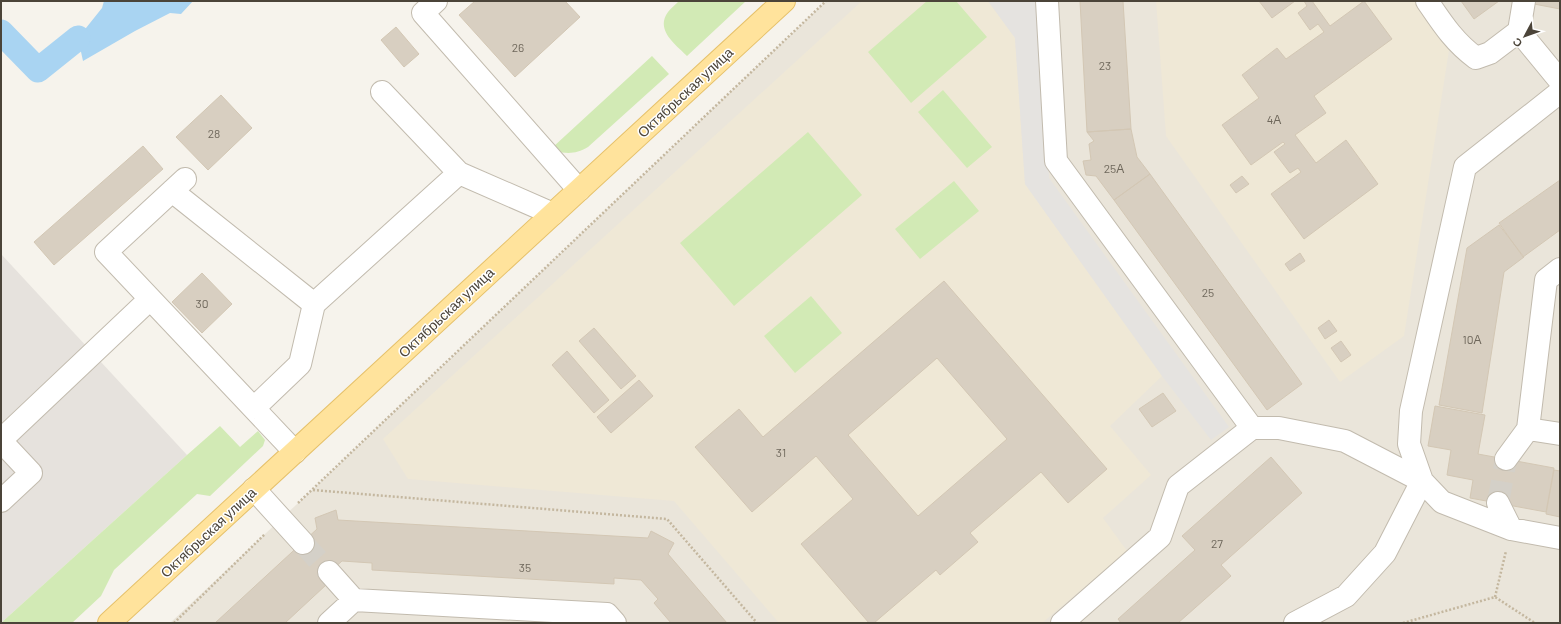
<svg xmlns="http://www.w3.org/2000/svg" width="1561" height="624" viewBox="0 0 1561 624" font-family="Barlow,sans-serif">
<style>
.residential{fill:#eae5da}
.industrial{fill:#e6e2dd}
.education{fill:#efe8d6}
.green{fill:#d2eab5}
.parking{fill:#e5e3e0}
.water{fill:#a9d4f2}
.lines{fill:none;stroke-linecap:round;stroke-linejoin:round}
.canal{stroke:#a9d4f2;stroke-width:25}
.building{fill:#d8cfc1;stroke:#d3c7b4;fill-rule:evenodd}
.minor-tunnel{stroke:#d4d0c8;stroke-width:22;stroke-dasharray:22 11;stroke-linecap:butt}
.minor-casing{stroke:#c2bbae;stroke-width:24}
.major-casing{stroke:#e6c16a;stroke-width:24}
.path{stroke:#c4b79f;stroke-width:2.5;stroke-dasharray:2 2;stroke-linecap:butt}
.minor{stroke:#fff;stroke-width:22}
.major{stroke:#ffe39c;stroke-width:22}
.labels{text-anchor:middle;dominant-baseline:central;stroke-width:3;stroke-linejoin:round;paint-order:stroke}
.number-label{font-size:12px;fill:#6e675b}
.street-label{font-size:14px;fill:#4b4439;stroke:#fff}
</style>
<rect width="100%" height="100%" fill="#f6f3ec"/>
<!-- residential -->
<path class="residential" d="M826 1H1560V623H170L312 490Z"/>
<!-- industrial -->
<path class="industrial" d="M1 254 187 455 1 623Z"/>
<!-- education -->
<path class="education" d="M862 1H988L1015 38 1025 184 1162 376 1110 426 1151 475 1103 518 1127 551 1042 623H779L674 501 408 479 383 439Z
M1156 1H1419L1450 44 1404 336 1340 382 1166 136Z"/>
<!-- green -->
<path class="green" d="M679 1H746L687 56C675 44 655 30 668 12 671 8 676 4 679 1Z
M927 1H956L987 37 911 103 868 52Z
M652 56 669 74 588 147C576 154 568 154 554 151L553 147Z
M943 90 992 147 967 168 918 112Z
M808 132 862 195 734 306 680 243Z
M954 181 979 211 920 259 895 229Z
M811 296 842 333 795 373 764 336Z
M220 426 240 447 258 431 265 440 263 446 210 496 197 494 114 570 101 596 72 623H1L187 455Z"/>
<!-- parking -->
<path class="parking" d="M988 1H1038L1049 178 1229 427 1211 440 1162 376 1025 184 1015 38Z"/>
<!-- water -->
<path class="water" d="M104 1H193L181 14 170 13 135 31 83 61 78 38 102 8Z"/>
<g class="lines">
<!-- canal -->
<path class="canal" d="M1 32 38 70 78 38"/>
</g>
<!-- building -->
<path class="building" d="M475 1H565L580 17 515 77 459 15Z
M1080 1H1123L1131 129 1087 132Z
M1259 1H1295L1272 18Z
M1304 1H1312L1330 26 1364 1 1392 39 1314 96 1326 113 1295 135 1316 163 1346 140 1378 184 1304 239 1271 194 1301 172 1298 168 1290 173 1274 152 1285 144 1283 142 1251 165 1222 125 1259 98 1242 75 1277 48 1286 59 1324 32 1318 24 1310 30 1298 13 1307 6Z
M1461 1H1499L1474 19Z
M1534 1H1560V9L1534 4Z
M396 27 419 54 404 67 381 40Z
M221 95 252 128 208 170 176 137Z
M1131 129 1137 157 1150 174 1114 200 1096 176 1086 175 1083 161 1091 160 1089 144 1094 141 1087 132Z
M143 146 163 169 54 265 34 242Z
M1150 174 1302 384 1267 410 1114 200Z
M1242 176 1249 184 1236 193 1230 185Z
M1560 180V230L1523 257 1499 223Z
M1499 225 1524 257 1504 272 1482 413 1439 405 1467 248Z
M1300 253 1305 261 1290 271 1285 264Z
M202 273 232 304 202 333 172 302Z
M944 281 1107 469 1068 503 1041 472 970 533 978 542 940 575 936 570 874 623H869L801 544 853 499 816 456 752 512 695 447 739 409 763 437ZM937 358 1007 439 918 516 848 435Z
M1329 320 1337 331 1325 339 1318 328Z
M594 328 636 376 621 389 579 341Z
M1341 341 1351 355 1341 362 1331 348Z
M567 351 609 400 594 413 552 365Z
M639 380 653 396 611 433 597 417Z
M1163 393 1176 411 1152 427 1139 409Z
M1435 406 1485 415 1478 454 1554 468 1546 512 1470 498 1473 480 1447 475 1451 450 1428 446Z
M1271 457 1302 493 1221 565 1231 576 1178 623H1121L1118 619 1195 550 1182 536Z
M1554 470 1560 471V517L1546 514Z
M336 510 338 520 648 538 651 531 674 543 668 554 727 623H671L654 603 658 599 641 580 614 578V584L372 570V563L342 561 322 579 326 585 285 623H215L317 529 315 518Z"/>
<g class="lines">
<!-- minor-tunnel -->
<path class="minor-tunnel" d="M1498 503 1506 459
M303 543 329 572"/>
<defs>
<path id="minor" d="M436 1 423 13 579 190
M1047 1 1056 161 1252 428
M1427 1C1442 23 1454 42 1476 58L1490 53 1519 31
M1524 1 1519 31 1560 81
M382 92 459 173
M1560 92 1465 167 1411 411 1409 444 1422 481 1442 502 1511 529 1560 538
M185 179 106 252 295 452
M172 191 314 304
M254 408 300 364 314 304 459 173 553 214
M1528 429 1560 434
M1 440 150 299
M1 441 31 473 1 501
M1506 459 1528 429 1546 280 1560 269
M254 489 303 543
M1498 503 1511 529
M329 572 354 600 607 614 615 623
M329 623 354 600
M1062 623 1160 537 1178 486 1252 428H1279L1345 441 1422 481 1385 553 1346 596 1295 623"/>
<path id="major" d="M109 623 784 1"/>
</defs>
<!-- minor casing -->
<use href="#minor" class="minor-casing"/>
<!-- major casing -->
<use href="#major" class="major-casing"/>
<!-- path -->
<path class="path" d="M313 490 667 519 757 623
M298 503 826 1
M1495 597 1506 551
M174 623 265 534
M1403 623 1495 597 1535 623"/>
<!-- minor -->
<use href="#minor" class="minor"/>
<!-- major -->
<use href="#major" class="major"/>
</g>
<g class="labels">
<!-- number labels -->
<g class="number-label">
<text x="518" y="47">26</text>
<text x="1105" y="65">23</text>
<text x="1274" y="119">4А</text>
<text x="214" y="133">28</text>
<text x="1114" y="168">25А</text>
<text x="1208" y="292">25</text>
<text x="202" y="303">30</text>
<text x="1472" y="339">10А</text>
<text x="781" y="452">31</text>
<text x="1217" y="543">27</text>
<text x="525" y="567">35</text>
</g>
<!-- street labels -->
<g class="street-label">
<text transform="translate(685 92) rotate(-43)">Октябрьская улица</text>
<text transform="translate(446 312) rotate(-43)">Октябрьская улица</text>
<text transform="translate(208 532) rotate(-43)">Октябрьская улица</text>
</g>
</g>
<!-- border -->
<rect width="1561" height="624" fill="none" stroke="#4b4439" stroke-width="4"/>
<!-- north arrow -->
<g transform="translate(1525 36) rotate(229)" stroke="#ffffff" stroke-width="3" paint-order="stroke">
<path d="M0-3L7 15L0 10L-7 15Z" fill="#4b4439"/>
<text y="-6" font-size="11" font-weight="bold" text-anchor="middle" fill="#4b4439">С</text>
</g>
</svg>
